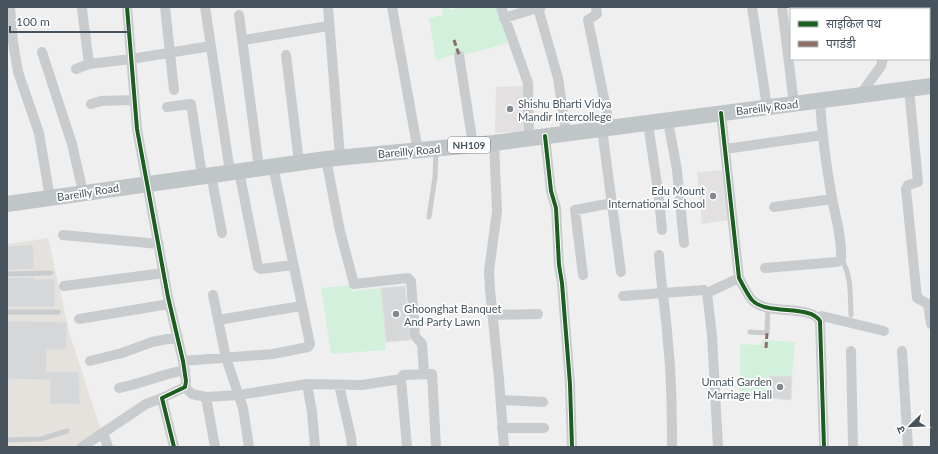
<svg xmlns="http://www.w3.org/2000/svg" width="938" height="454" viewBox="0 0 938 454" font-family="Lato,'Noto Sans Devanagari',sans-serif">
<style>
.commercial{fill:#e5e2dd}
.education{fill:#e2e0e1}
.green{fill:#d3f0dd}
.building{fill:#d6d7d8;stroke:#e1e1e2}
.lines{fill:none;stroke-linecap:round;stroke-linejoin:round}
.service{stroke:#c9ccce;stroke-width:5}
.minor{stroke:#c9ccce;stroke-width:10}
.trunk{stroke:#c0c5c8;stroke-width:16}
.quiet{stroke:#8d6e63;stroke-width:3;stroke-dasharray:6 3;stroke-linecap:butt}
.cycleway-casing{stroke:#fff;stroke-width:6}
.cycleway{stroke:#1b5e20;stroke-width:4}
.poi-dot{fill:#828a8f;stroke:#fff;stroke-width:1.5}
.labels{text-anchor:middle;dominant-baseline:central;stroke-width:3.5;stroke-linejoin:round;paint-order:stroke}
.shield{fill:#fff;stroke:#7e878d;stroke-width:1}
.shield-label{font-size:10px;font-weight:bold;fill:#46535c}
.poi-label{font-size:11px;fill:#46535c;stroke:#fff;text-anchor:start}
.street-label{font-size:11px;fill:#46535c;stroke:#fff}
</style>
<rect width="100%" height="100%" fill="#f0efef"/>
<!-- commercial -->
<path class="commercial" d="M48 238 70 335 101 430 76 447H7V244Z"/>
<!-- education -->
<path class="education" d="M525 86V131L495 133 496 87Z
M725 170 729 220 702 224 697 172Z"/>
<!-- green -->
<path class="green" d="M448 7 451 10 460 7H498L508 43 464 55 463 52 436 60 429 18 443 15 442 9Z
M350 285 352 291 381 288 386 350 331 354 321 288Z
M762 340 795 342 792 376H769L768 398 740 396V344L761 345Z"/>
<!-- building -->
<path class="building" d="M33 245 34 269 7 270V246Z
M34 277V279H55V307H7V278Z
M405 286 410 340 386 342 381 288Z
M7 321 67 322 66 350H47L46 372H79L80 404H50V380L7 379Z
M769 376H792L791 400 768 398Z"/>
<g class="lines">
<!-- service -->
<path class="service" d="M429 217 435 177 436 150
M841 259C852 275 850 296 851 315
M7 274 51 273
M7 312H58
M750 332 767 333 768 308
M7 440 41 439 67 431"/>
<!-- minor -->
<path class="minor" d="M10 7 13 42 18 72 39 133 50 198
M127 7 137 129 168 297 183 361 186 381 185 387 162 398 174 447
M165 7 174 90
M205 7 230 172
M328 7 340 157
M392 7 418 151
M501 7 528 83 529 138
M596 7 597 14 588 20 610 128
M752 7 767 107
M782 7 794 104
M538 8 558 78 566 133
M82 9 89 64
M888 9V7
M239 15 259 168
M504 18 541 7
M244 40 328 26
M42 52 72 144 83 192
M286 55 299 162
M459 55 473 145
M76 69 89 64 131 59 211 46
M909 89 918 182 908 185 906 189 917 298 928 304 931 324
M860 95 881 66 883 59
M91 104 101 101 134 100
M167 107 191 104 202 175
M721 113 739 278C743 285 747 294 752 300 767 316 810 304 820 321L824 447
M668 121 677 170 684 243
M648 124 659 197 662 230
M602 129 621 272
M545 136 551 191 556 208 559 265 562 283 570 384 572 447
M494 143 497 211 489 271 490 290 499 379 504 447
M725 149 823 135
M326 159 340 231 354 284 408 278 411 281 415 336 422 344 424 374
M239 171 258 267 261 269 293 265
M211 174 222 233
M774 207 832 199
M63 235 159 244
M659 255C661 284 666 313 668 343 672 378 672 412 672 447
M765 268 837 262 841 259C842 238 836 219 832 198 826 166 822 133 820 101
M583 275 575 210 612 203
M64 286 164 273
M707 293 739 278
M213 295 226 358 243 408 249 447
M623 296 704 290 707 293 712 335 718 447
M492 315 538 314
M818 317 822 316 884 331
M79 319 169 304
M218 320 301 306
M851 351 853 447
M902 351 908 447
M90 361 122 353 152 342 178 337
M183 361 273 354 308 347 310 344 273 166
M401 379 403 375 432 374 436 447
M307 384 312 412 315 447
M339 385 351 437 352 447
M185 387 192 394 206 397 239 395 307 384 362 385 401 379 407 447
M119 388C141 384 162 374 185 370
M206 397 215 447
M501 400 543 402
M502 428H544
M103 433 108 447
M82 447 146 404 162 398"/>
<!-- trunk -->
<path class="trunk" d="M7 204 326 159 494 143 931 86"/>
<!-- quiet -->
<path class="quiet" d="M454 40 459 55
M766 348 767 333"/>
<defs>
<path id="cycleway" d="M127 7 137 129 168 297 183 361 186 381 185 387 162 398 174 447
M721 113 739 278C743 285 747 294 752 300 767 316 810 304 820 321L824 447
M545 136 551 191 556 208 559 265 562 283 570 384 572 447"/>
</defs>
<!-- cycleway casing -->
<use href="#cycleway" class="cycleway-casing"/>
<!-- cycleway -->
<use href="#cycleway" class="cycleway"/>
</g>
<!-- markers -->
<g class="poi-dot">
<circle cx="510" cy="109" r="4"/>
<circle cx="713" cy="196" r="4"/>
<circle cx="396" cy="314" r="4"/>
<circle cx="780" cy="387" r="4"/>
</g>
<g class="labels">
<!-- shield labels -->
<rect class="shield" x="448" y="137" width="42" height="16" rx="3"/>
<g class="shield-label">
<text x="469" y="145">NH109</text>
</g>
<!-- poi labels -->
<g class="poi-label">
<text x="518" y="103">Shishu Bharti Vidya<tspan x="518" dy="13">Mandir Intercollege</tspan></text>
<text x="705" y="190" text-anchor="end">Edu Mount<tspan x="705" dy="13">International School</tspan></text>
<text x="404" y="308">Ghoonghat Banquet<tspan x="404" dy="13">And Party Lawn</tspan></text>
<text x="772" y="381" text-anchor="end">Unnati Garden<tspan x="772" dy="13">Marriage Hall</tspan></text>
</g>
<!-- street labels -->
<g class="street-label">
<text transform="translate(767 107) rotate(-7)">Bareilly Road</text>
<text transform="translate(409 151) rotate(-5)">Bareilly Road</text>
<text transform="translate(88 192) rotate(-9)">Bareilly Road</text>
</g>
</g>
<!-- border -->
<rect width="938" height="454" fill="none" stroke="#46535c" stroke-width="16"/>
<!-- legend -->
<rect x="790" y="8" width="140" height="52" fill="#ffffff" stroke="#b5babe"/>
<rect x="798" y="21" width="20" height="6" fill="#1b5e20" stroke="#b5babe"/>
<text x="826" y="28" font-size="12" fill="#46535c">साइकिल पथ</text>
<rect x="798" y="41" width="20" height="6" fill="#8d6e63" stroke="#b5babe"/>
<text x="826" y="48" font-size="12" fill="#46535c">पगडंडी</text>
<!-- north arrow -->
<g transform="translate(910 426) rotate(247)" stroke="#ffffff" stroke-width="3" paint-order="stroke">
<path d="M0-3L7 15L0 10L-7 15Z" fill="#46535c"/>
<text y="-6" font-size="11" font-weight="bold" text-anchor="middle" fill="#46535c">उ</text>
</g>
<!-- scale -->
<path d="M10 26v6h119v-6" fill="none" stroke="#46535c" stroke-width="2"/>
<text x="16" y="26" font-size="12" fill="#46535c" stroke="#ffffff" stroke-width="3" paint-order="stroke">100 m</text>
</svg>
